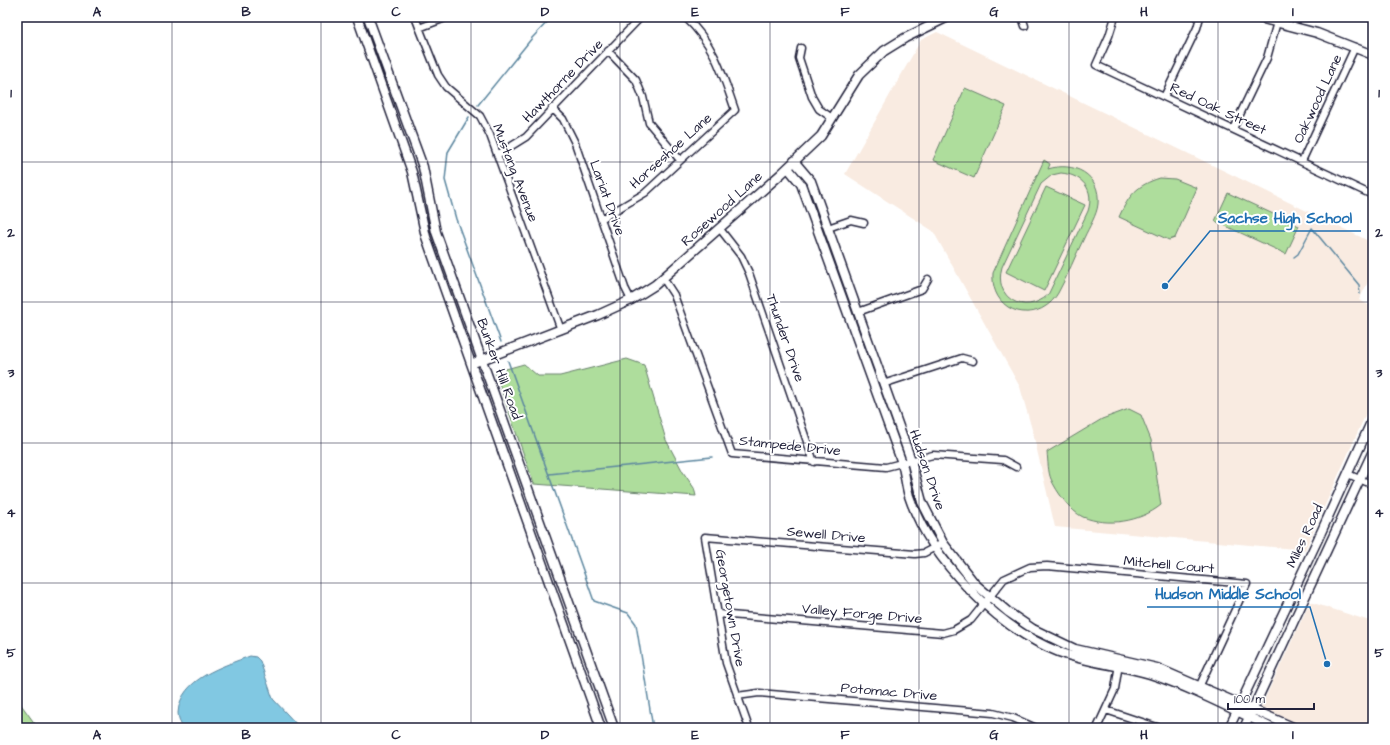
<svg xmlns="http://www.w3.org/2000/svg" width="1390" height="745" viewBox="0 0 1390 745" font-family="'Architects Daughter',sans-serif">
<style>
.built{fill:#f9ebe1}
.green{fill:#aedd9c;stroke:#68806c;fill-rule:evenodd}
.water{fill:#81c8e2;stroke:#5b869f}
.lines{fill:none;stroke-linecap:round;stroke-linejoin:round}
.stream{stroke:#5b869f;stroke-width:1.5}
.street-casing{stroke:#22223b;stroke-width:9}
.secondary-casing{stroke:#22223b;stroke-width:11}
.street{stroke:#fff;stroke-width:6}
.secondary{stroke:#fff;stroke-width:8}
.grid{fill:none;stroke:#22223b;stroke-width:1;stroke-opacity:0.55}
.labels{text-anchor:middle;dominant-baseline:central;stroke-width:4;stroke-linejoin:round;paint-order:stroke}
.street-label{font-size:14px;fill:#22223b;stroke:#fff}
.leader{fill:none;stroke:#1f6fb2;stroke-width:1.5}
.callout-dot{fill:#1f6fb2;stroke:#fff;stroke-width:1.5}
.callout-label{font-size:15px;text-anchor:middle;font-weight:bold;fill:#1f6fb2;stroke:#fff;stroke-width:4;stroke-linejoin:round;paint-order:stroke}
.neatline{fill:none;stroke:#22223b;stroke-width:1.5}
.grid-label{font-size:13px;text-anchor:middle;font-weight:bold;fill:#22223b}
</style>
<rect width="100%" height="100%" fill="#fff"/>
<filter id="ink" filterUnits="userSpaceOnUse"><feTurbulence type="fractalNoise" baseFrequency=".025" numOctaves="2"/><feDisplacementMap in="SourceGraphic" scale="8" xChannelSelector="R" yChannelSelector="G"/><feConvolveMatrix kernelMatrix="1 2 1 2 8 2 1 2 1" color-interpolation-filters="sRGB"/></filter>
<g filter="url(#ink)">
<!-- built -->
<path class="built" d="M937 32 1373 243V272L1359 300 1373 307V398L1305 550 1055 527 1033 433 1020 387 933 231 845 174 921 40Z
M1310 602 1373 622V728H1308L1261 707Z"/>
<!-- green -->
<path class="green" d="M965 88 1006 106 974 178 933 160Z
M1044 160 1050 164 1048 169C1073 161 1101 174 1098 204 1097 215 1089 227 1084 238 1075 256 1068 275 1058 293 1055 298 1051 303 1046 306 1035 314 1019 314 1008 307 996 299 992 286 993 273ZM1061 173C1082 175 1095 189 1088 211L1048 295C1024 316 993 298 1002 267L1041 184 1052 175Z
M1160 178 1175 179 1197 188 1175 238 1169 240 1119 217C1129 195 1137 185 1160 178Z
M1046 187 1085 205 1044 291 1006 272Z
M1228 193 1299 226 1286 254 1215 221Z
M627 359 644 365 666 440 683 472 694 488 696 496 534 484 495 372 524 364 538 376H560Z
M1129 409 1141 415 1151 440 1161 505C1140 522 1108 527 1083 517 1071 512 1056 491 1051 479 1048 472 1048 461 1047 452L1102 419Z
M17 699 38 728H17Z"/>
<!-- water -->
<path class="water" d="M250 656 256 657 260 661 273 699 300 728H182C181 723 178 718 178 713 180 678 224 666 250 656Z"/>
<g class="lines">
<!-- stream -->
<path class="stream" d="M478 105 532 38 552 17
M469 117 448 152 445 180 456 219 501 342
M1294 257 1298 254 1312 228 1359 285 1360 294
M508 361 594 601 628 613 636 624 653 728
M549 474 712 457"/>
<defs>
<path id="street" d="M415 17 438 75 446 87 480 116 490 135 561 330
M1022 17 1025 26
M1115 17 1109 36 1096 65 1370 194 1373 188
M419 28 448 17
M801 48 799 58 812 97 819 109 832 118
M608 51 636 80 643 97 649 123 680 160
M1164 97 1197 28 1200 17
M552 108 563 119 575 143 625 288 631 300
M1233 129 1267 58 1277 22
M497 155 526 137 641 17
M1302 161 1355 47
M601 219 645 193 735 110C722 73 715 45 685 17
M828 228 851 220 864 223
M720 229 741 256 749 273 814 462
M663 278 674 295 732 454 886 467 933 455 1003 460 1016 467
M858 312 922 289 928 279
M883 384 962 358 973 361
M1348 474 1373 485
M718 614 943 633 954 630 971 620 1004 579 1030 567 1047 566 1247 584 1200 685
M737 696 759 693 993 713 1013 718 1036 728
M1106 710 1160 728
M749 728 726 663 705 537 915 554 924 553 943 543
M1097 728 1115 689 1119 664"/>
<path id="secondary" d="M357 17 412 172 426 237 432 254 601 728
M368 17 423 167 436 232 614 728
M1256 17 1317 33 1373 55
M794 161 811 181 911 460 922 502 943 543 975 584 1008 612 1033 629 1075 649 1157 668 1295 728
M788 168 801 184 902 463C905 474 906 486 909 496 930 559 997 628 1059 652 1089 663 1120 665 1150 674 1190 687 1234 710 1272 728
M476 362 598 315 631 300 655 285 781 174 821 136 859 75 884 51 905 38 948 17
M1229 728 1318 539 1373 418
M1244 728 1373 451"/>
</defs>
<!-- street casing -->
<use href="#street" class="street-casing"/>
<!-- secondary casing -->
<use href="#secondary" class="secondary-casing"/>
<!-- street -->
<use href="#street" class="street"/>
<!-- secondary -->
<use href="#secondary" class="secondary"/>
</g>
</g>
<!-- grid -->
<path class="grid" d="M172 17V728M321 17V728M471 17V728M620 17V728M770 17V728M919 17V728M1069 17V728M1218 17V728M17 162H1373M17 302H1373M17 443H1373M17 583H1373"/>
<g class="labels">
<!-- street labels -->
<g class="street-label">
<text transform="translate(563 81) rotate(-46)">Hawthorne Drive</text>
<text transform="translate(1318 99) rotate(-65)">Oakwood Lane</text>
<text transform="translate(1218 109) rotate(25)">Red Oak Street</text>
<text transform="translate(671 151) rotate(-42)">Horseshoe Lane</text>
<text transform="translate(515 173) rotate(69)">Mustang Avenue</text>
<text transform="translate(607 198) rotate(70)">Lariat Drive</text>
<text transform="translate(722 209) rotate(-42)">Rosewood Lane</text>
<text transform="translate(785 338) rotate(71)">Thunder Drive</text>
<text transform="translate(499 369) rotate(70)">Bunker Hill Road</text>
<text transform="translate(790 446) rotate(6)">Stampede Drive</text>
<text transform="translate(927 470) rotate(71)">Hudson Drive</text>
<text transform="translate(826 535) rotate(5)">Sewell Drive</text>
<text transform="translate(1305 536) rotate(-65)">Miles Road</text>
<text transform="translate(1169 565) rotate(5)">Mitchell Court</text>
<text transform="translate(730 608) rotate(80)">Georgetown Drive</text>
<text transform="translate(862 614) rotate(5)">Valley Forge Drive</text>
<text transform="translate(889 692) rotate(5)">Potomac Drive</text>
</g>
</g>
<!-- callouts -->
<path class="leader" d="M1165 286L1210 231H1361M1327 664L1310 607H1147"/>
<g class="callout-dot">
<circle cx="1165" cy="286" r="4"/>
<circle cx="1327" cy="664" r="4"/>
</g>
<g class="callout-label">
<text x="1285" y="223">Sachse High School</text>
<text x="1228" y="599">Hudson Middle School</text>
</g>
<!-- margin -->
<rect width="1390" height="745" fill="none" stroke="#fff" stroke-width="44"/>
<!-- scale -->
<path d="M1228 703v6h86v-6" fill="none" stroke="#22223b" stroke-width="2"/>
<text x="1234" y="703" font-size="12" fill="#22223b" stroke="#ffffff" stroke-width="3" paint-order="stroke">100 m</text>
<rect x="22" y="22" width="1346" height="701" class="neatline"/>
<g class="grid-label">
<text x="97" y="16">A</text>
<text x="246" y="16">B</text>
<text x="396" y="16">C</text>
<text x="545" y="16">D</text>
<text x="695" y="16">E</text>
<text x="845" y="16">F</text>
<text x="994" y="16">G</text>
<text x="1144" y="16">H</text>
<text x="1293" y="16">I</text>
<text x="11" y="97">1</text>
<text x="1379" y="97">1</text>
<text x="11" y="237">2</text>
<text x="1379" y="237">2</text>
<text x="11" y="377">3</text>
<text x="1379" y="377">3</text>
<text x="11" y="517">4</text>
<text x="1379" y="517">4</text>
<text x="11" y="657">5</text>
<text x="1379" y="657">5</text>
<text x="97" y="739">A</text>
<text x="246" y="739">B</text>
<text x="396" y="739">C</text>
<text x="545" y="739">D</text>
<text x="695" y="739">E</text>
<text x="845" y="739">F</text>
<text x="994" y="739">G</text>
<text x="1144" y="739">H</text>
<text x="1293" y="739">I</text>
</g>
</svg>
